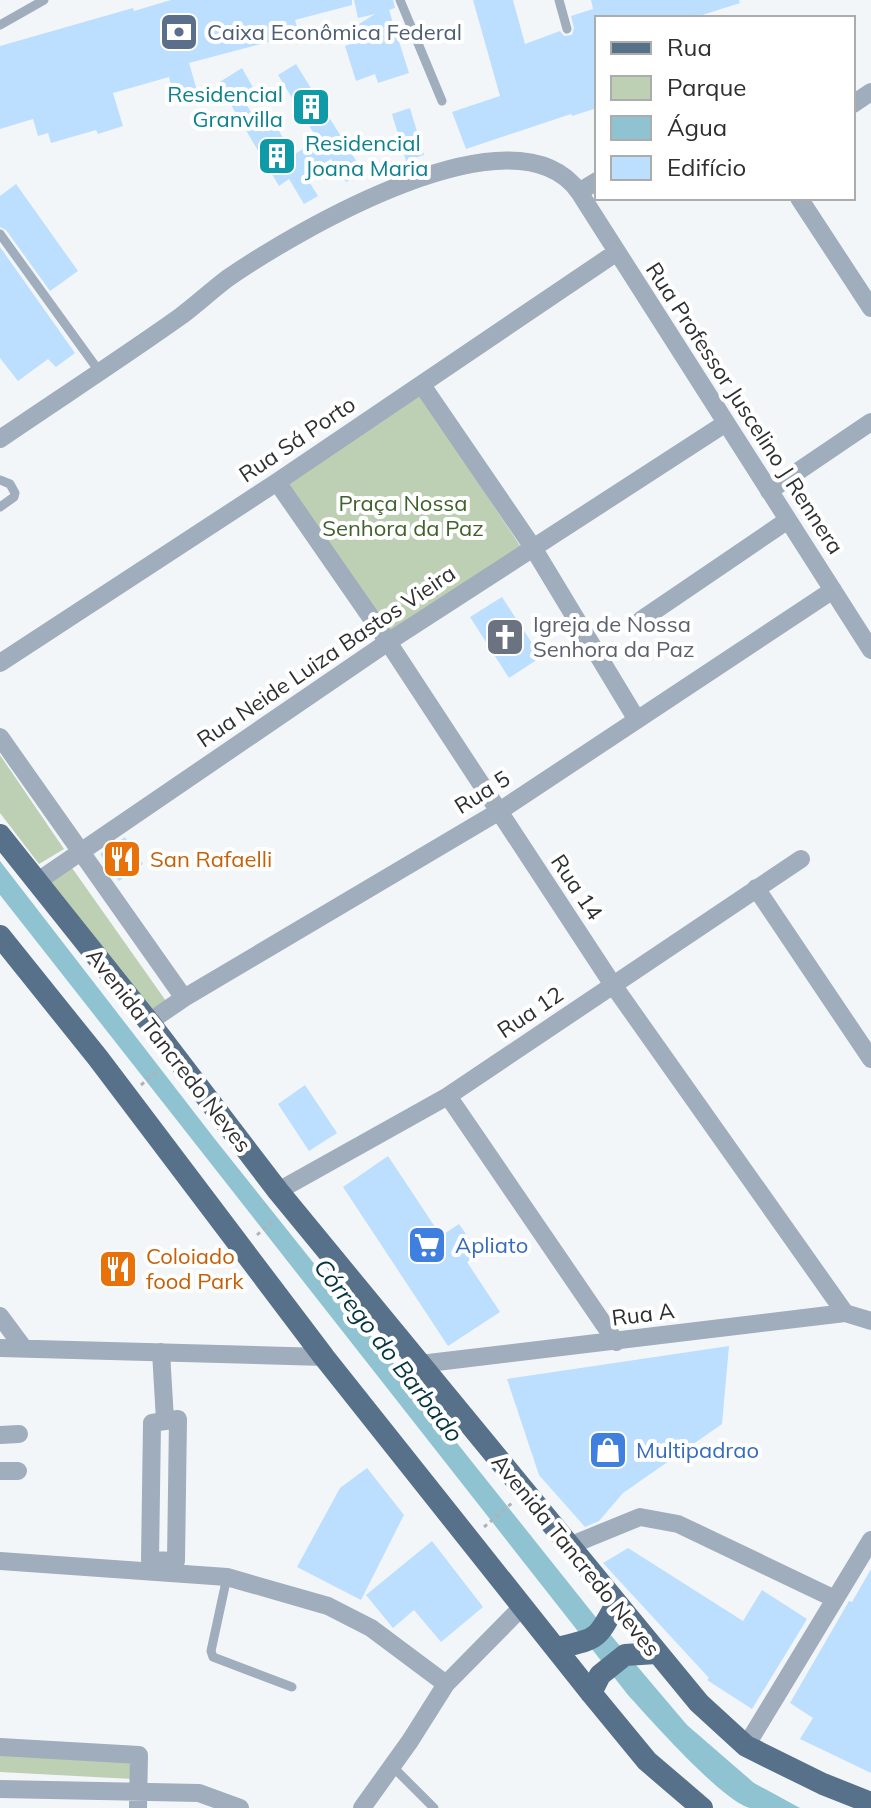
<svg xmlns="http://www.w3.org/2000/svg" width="871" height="1808" viewBox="0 0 871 1808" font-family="Mulish,sans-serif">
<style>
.green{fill:#bed0b4}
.water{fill:#90c3d2}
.building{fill:#bcdeff}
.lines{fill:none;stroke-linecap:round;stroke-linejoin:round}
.path{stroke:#b0b2b5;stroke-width:3;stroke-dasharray:4 4;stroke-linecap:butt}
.service{stroke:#9fadbc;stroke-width:9}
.minor{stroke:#9fadbc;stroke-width:18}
.primary{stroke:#58718a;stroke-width:22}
.labels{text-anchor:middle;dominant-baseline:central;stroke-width:8;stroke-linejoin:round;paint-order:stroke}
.service-label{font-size:22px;fill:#4e5e75;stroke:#fff;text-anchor:start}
.culture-label{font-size:22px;fill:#0d838f;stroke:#fff;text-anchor:end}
.street-label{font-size:22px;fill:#2e2f30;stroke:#fff}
.park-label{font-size:22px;fill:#41612c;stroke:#fff}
.worship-label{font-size:22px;fill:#5b616d;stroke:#fff;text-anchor:start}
.food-label{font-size:22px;fill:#c56008;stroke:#fff;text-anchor:start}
.shop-label{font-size:22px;fill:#366cbe;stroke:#fff;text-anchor:start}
.water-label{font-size:24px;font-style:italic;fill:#033540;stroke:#fff}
</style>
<rect width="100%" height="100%" fill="#f3f6f9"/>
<!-- green -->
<path class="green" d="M419 393 521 547 387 637 285 483Z
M0 755 64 849 39 864 0 813Z
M70 865 166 1001 149 1011 44 882Z
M0 1750 131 1758 132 1779 0 1772Z"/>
<!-- water -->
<path class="water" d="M0 861 214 1138 598 1620 687 1725 754 1783 800 1808C784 1808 765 1808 750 1808 723 1802 649 1718 628 1695L0 895Z"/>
<!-- building -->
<path class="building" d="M171 0H352V5L295 20 299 34 189 63 198 94 175 100 169 77 113 93 123 126 98 134 96 130 51 143 48 133 38 136 33 119 0 129V46L133 8 134 11Z
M354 0H393L395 8 389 10 409 73 378 83 375 74 356 81 345 46 364 39 359 24 375 14 358 18Z
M473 0H513L525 44 560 31 564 36 572 35 574 28 571 16 593 9 591 0H739L740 3 693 18H597V108L572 116 571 114 466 149 452 112 500 96Z
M296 64 363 172 346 182 331 159 305 175 318 196 304 204 289 179 279 186 218 83 242 68 255 91 243 99 263 132 275 124 293 155 318 140 278 75Z
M410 108 424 155 406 161 392 114Z
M16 184 78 271 50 291 6 230 0 227V196Z
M0 247 75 353 56 367 48 359 18 381 0 358Z
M502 597 541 657 509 678 470 617Z
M125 837 143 864 119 881 100 854Z
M305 1085 337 1133 309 1151 278 1104Z
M388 1156 441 1236 459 1224 480 1254 467 1262 500 1312 448 1346 343 1187Z
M729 1346 722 1424 623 1493 599 1521 585 1527 539 1475 507 1379Z
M367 1468 404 1515 361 1600 297 1567 340 1488Z
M432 1541 483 1607 441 1642 414 1610 393 1628 366 1595Z
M628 1548 743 1621 762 1590 807 1619 752 1709 707 1680 709 1678 603 1563Z
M871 1569V1773L800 1739 813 1718 790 1703 849 1601 852 1602Z"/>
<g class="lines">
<!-- path -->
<path class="path" d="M141 1085 160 1069
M257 1235 275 1219
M484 1527 512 1503"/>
<!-- service -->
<path class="service" d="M400 0 442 101
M559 0 567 29
M0 25 44 0
M0 234 99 371
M0 480 10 484 15 493 14 497 0 507
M227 1577 211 1651 213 1657 292 1687
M392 1766 434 1808"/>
<!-- minor -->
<path class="minor" d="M853 104 871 92
M579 192 597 181
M799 198 871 308
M422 385 532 546 637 720
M0 439C60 398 122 358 181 316 197 304 212 290 228 278 295 232 515 101 579 192L871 650
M277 482 388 642 613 985 845 1313
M769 491 871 422
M641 620 788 520
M0 663 277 482 617 252
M0 737 184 998
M38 881 388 642 726 423
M756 888 871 1059
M149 1022 184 998 498 812 833 590
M448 1096 616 1342
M278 1191 448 1096 801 859
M0 1316 23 1347
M0 1348 324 1357
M161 1352 165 1420
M420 1364 845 1313 871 1321
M178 1419 176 1561 150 1560 152 1423Z
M0 1435 19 1434
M0 1471H18
M569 1546 640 1517 678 1524 835 1599
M0 1561 227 1577 328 1606 371 1628 446 1684
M746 1746 871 1540
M0 1747 139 1755 138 1808
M0 1789 199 1793 240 1808
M362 1808 410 1741 446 1684 523 1606"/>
<!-- primary -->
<path class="primary" d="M0 835 149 1022 278 1191 699 1703 746 1746 823 1784 871 1803
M0 936 98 1058 324 1357 591 1693 647 1761 702 1808
M557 1648C597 1638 596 1642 616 1604
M591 1693 600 1675 625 1655 656 1653"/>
</g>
<!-- icons -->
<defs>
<symbol id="bank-square" viewBox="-11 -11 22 22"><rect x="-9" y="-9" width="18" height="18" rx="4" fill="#5c6f8a" stroke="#fff"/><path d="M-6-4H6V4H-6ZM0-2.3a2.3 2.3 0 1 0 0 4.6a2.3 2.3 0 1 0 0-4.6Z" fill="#fff"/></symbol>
<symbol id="building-square" viewBox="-11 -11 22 22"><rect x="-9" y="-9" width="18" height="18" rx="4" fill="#0f9aa8" stroke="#fff"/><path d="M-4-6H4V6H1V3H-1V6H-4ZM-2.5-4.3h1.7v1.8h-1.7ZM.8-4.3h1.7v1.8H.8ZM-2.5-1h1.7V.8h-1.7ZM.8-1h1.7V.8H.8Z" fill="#fff"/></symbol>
<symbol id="church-square" viewBox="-11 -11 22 22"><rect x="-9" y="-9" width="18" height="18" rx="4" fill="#6b7280" stroke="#fff"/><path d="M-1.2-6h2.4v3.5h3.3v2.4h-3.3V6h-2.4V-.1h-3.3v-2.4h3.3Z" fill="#fff"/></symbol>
<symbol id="restaurant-square" viewBox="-11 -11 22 22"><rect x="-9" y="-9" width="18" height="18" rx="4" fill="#e8710a" stroke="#fff"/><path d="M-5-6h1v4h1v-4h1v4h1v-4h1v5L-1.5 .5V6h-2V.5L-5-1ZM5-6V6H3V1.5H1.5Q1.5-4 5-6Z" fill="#fff"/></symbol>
<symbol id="supermarket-square" viewBox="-11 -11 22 22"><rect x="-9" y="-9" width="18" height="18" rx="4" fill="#3f7fe0" stroke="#fff"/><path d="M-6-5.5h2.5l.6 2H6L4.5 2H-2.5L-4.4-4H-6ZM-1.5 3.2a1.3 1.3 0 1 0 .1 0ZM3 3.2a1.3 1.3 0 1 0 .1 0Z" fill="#fff"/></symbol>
<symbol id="shop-square" viewBox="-11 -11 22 22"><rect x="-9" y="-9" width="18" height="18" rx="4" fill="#3f7fe0" stroke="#fff"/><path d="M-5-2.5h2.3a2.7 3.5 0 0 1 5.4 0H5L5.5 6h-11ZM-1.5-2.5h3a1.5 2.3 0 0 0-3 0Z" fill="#fff"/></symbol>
</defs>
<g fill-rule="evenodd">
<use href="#bank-square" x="157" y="10" width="44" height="44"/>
<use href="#building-square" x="289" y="85" width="44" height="44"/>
<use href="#building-square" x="255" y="134" width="44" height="44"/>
<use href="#church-square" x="483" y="615" width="44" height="44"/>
<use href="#restaurant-square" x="100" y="837" width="44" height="44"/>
<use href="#supermarket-square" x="405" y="1223" width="44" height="44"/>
<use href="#restaurant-square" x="96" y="1247" width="44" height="44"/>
<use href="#shop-square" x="586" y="1428" width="44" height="44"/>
</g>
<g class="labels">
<!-- service labels -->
<g class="service-label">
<text x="207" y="32">Caixa Econômica Federal</text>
</g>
<!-- culture labels -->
<g class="culture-label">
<text x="283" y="94">Residencial<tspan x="283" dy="25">Granvilla</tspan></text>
<text x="305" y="143" text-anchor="start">Residencial<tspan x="305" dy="25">Joana Maria</tspan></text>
</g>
<!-- street labels -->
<g class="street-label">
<text transform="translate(745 408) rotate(57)">Rua Professor Juscelino J Rennera</text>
<text transform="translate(297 439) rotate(-34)">Rua Sá Porto</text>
<text transform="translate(326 656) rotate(-34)">Rua Neide Luiza Bastos Vieira</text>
<text transform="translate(482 792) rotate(-32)">Rua 5</text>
<text transform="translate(577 887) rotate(56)">Rua 14</text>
<text transform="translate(530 1012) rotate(-34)">Rua 12</text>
<text transform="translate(169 1050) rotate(52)">Avenida Tancredo Neves</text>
<text transform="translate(643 1314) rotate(-7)">Rua A</text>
<text transform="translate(576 1555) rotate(51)">Avenida Tancredo Neves</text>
</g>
<!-- park labels -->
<g class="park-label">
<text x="403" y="503">Praça Nossa<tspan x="403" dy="25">Senhora da Paz</tspan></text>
</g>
<!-- worship labels -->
<g class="worship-label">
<text x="533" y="624">Igreja de Nossa<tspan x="533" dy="25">Senhora da Paz</tspan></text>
</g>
<!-- food labels -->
<g class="food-label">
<text x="150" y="859">San Rafaelli</text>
<text x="146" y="1256">Coloiado<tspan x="146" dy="25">food Park</tspan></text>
</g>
<!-- shop labels -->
<g class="shop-label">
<text x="455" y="1245">Apliato</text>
<text x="636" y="1450">Multipadrao</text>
</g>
<!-- water labels -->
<g class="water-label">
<text transform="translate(389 1350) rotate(52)">Córrego do Barbado</text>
</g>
</g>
<!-- legend -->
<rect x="595" y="16" width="260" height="184" fill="#ffffff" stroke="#abacac" stroke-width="2"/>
<rect x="611" y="42" width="40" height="12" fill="#58718a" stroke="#abacac" stroke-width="2"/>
<text x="667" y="56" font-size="24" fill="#2e2f30">Rua</text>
<rect x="611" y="76" width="40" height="24" fill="#bed0b4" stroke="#abacac" stroke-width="2"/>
<text x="667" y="96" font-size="24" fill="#2e2f30">Parque</text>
<rect x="611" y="116" width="40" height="24" fill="#90c3d2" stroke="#abacac" stroke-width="2"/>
<text x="667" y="136" font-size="24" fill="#2e2f30">Água</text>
<rect x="611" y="156" width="40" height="24" fill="#bcdeff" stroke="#abacac" stroke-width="2"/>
<text x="667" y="176" font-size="24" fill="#2e2f30">Edifício</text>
</svg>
